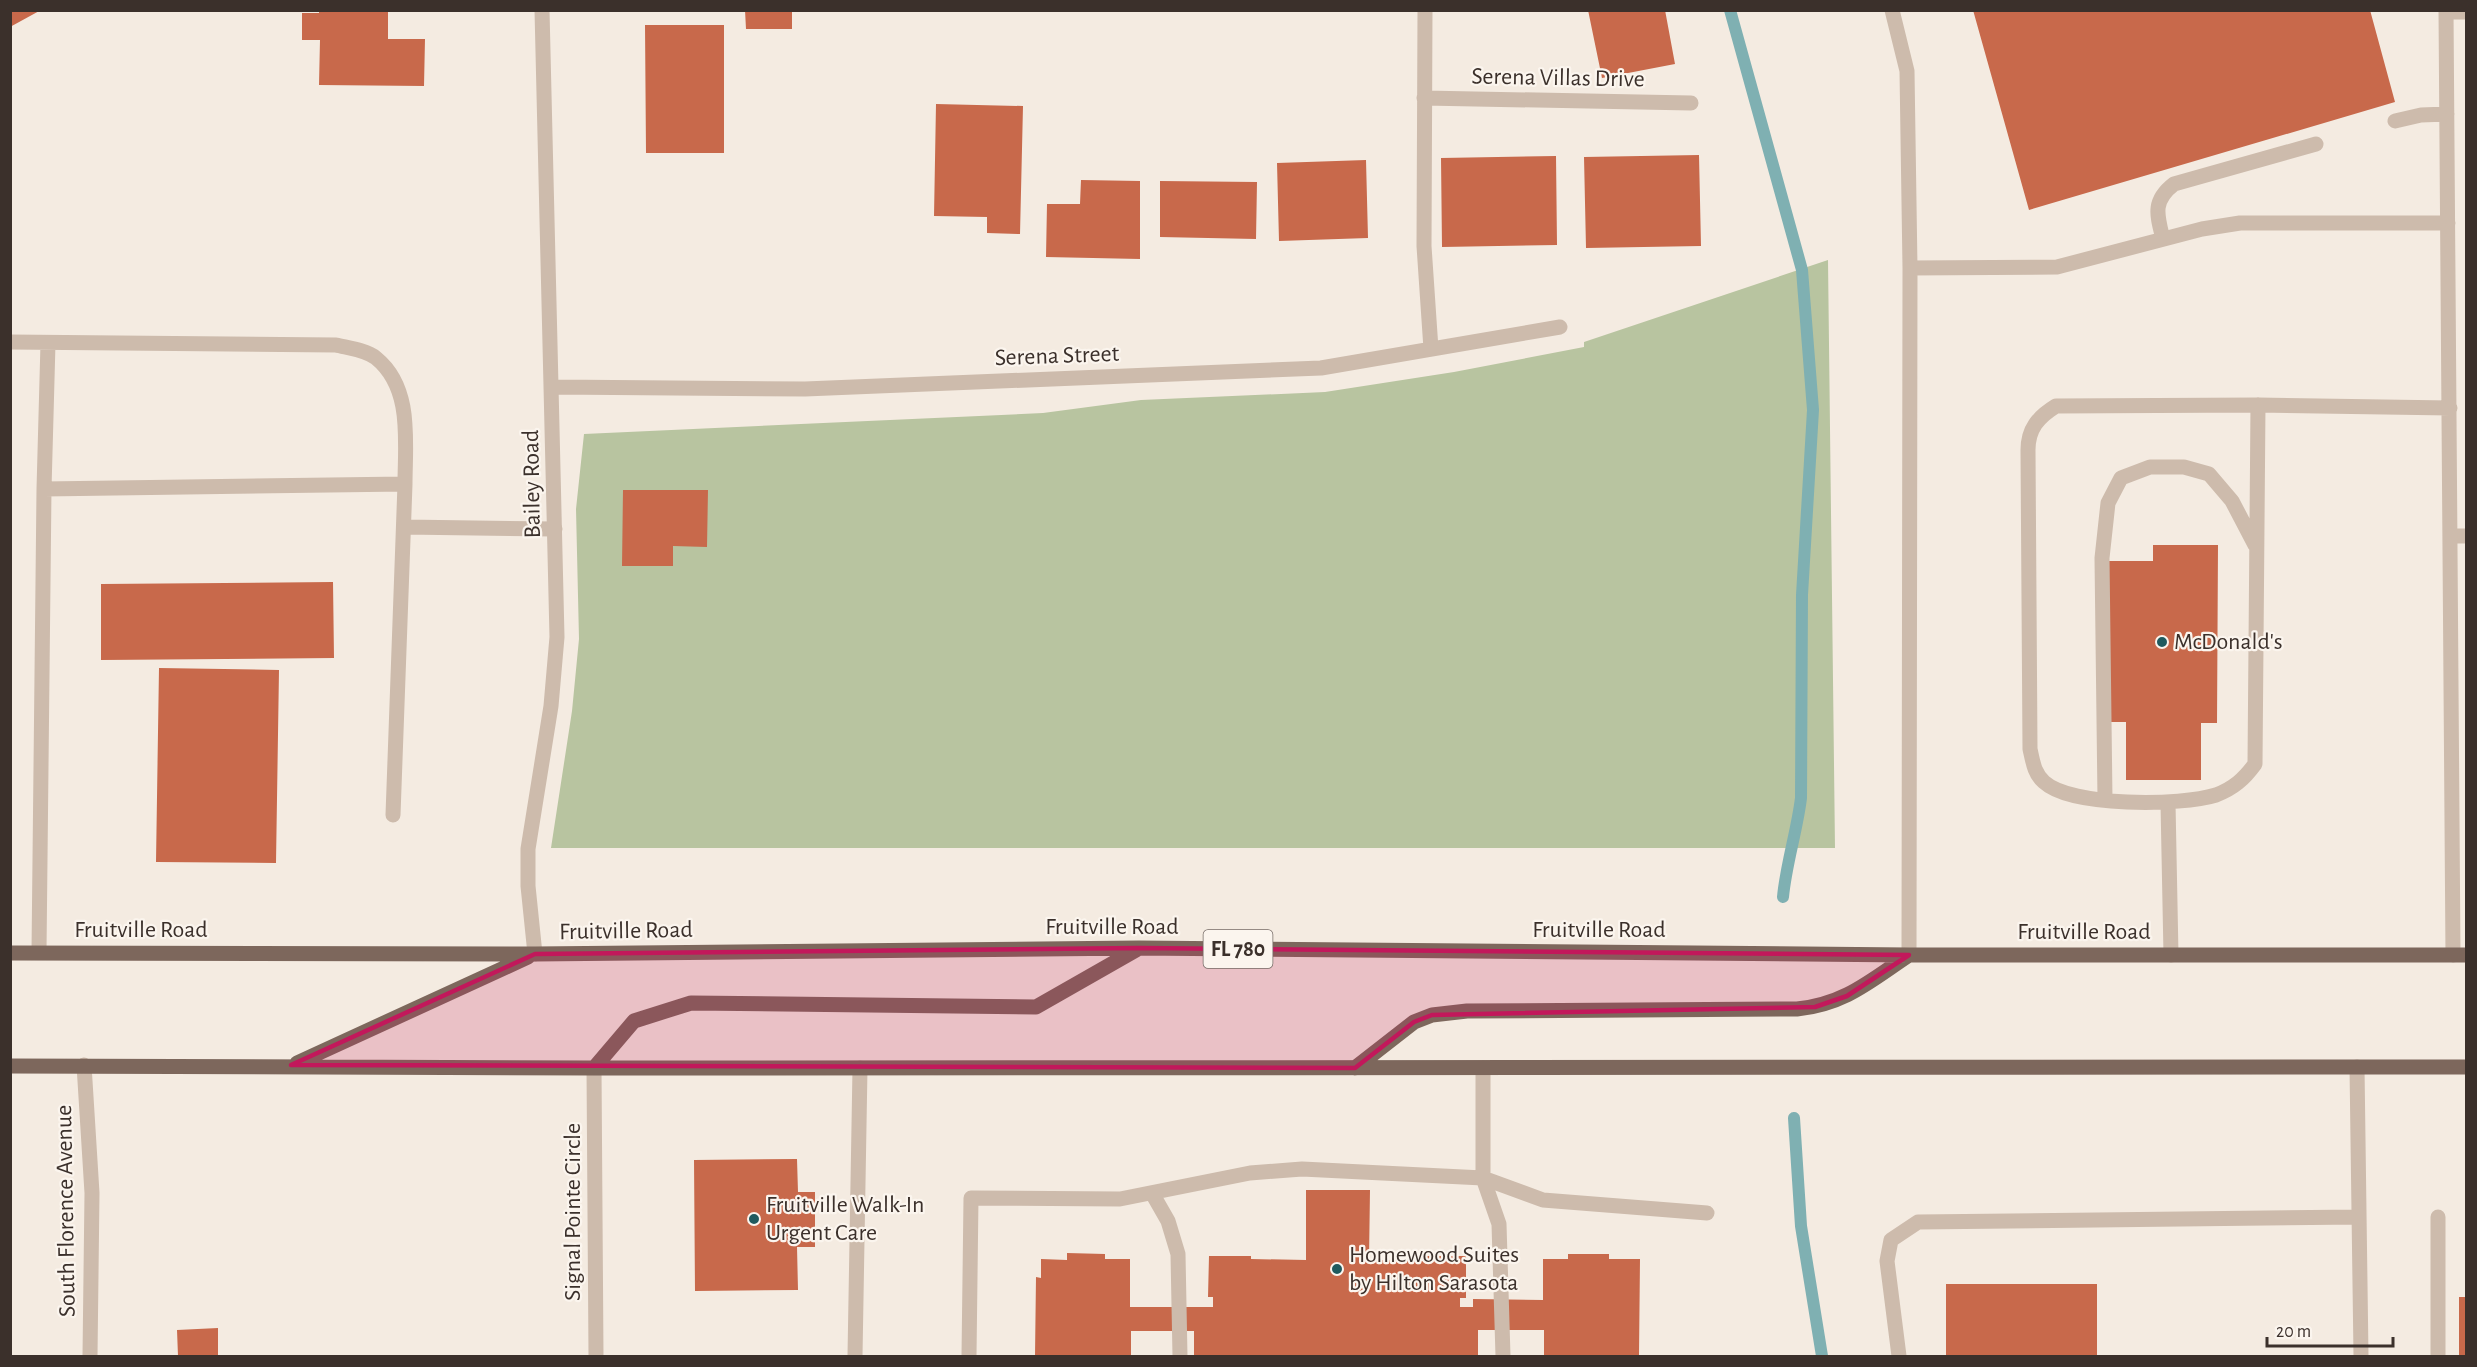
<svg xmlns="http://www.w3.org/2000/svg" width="2477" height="1367" viewBox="0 0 2477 1367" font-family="'Alegreya Sans',sans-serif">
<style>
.green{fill:#b8c4a0}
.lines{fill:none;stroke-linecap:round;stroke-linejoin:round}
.stream{stroke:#7fb0b2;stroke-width:12}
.building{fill:#c8694b}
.service{stroke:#cdbbac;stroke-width:15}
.minor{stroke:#cdbbac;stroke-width:15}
.primary{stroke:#7d675c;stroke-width:15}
.marked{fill:#c2185b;fill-opacity:0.2;stroke:#c2185b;stroke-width:4.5;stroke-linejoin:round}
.poi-dot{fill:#1f5a5e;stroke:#fbf5ee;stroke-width:2}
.labels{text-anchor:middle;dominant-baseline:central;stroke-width:4.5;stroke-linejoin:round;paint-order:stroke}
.shield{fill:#fbf5ee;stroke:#756b66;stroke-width:1.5}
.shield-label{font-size:22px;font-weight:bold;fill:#3b302b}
.street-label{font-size:24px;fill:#3b302b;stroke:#fbf5ee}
.poi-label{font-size:24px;fill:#3b302b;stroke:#fbf5ee;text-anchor:start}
</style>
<rect width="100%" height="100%" fill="#f4ebe1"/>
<!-- green -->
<path class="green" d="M1828 260 1835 848H551L572 711 579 639 576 509 584 434 1043 413 1141 400 1325 392 1454 372 1584 347V342Z"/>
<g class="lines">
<!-- stream -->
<path class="stream" d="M1730 10 1802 270 1813 410 1802 595 1801 798C1797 831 1786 864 1783 897
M1794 1118 1801 1226 1822 1356"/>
</g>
<!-- building -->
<path class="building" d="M10 10H41L10 27Z
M319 10H388V39H425L424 86 319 85 320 40H302V13H319Z
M745 10H792V29H746Z
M1588 10H1665L1675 64 1602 78Z
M1973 10H2370L2395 102 2029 210Z
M645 25H724V153H646Z
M936 104 1023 106 1020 234 987 233V217L934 216Z
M1699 155 1701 246 1586 248 1584 157Z
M1556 156 1557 245 1442 247 1441 158Z
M1366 160 1368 238 1279 241 1277 163Z
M1081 180 1140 181V259L1046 257 1047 204H1080Z
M1160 181 1257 182 1256 239 1160 237Z
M623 490H708L707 547 673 546V566H622Z
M2153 545H2218L2217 723H2201V780H2126V722H2107L2108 561H2153Z
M333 582 334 658 101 660V584Z
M159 668 279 670 276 863 156 862Z
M797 1159 798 1192H815V1247H797L798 1290 695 1291 694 1160Z
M1306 1190H1370L1369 1260 1424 1261V1256H1466V1298H1460V1307H1473V1299L1543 1300V1259H1568V1254H1609V1259H1640L1639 1356H1544V1330H1478V1356H1194V1331H1131V1356H1035L1036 1277 1041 1278V1259L1067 1260V1253L1105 1254V1259H1130V1307H1213V1297H1208L1209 1256H1251V1259L1306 1260Z
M1946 1284H2097V1356H1946Z
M2459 1297H2466V1356H2459Z
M218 1328V1356H178L177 1330Z"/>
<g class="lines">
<!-- service -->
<path class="service" d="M1892 10 1907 71 1910 268 1909 955
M2446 10 2453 955
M2446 12H2466
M2395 121 2421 115 2447 114
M2163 239C2157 215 2152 201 2174 184L2316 144
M1910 268 2057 267 2202 229 2240 223H2448
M10 342 336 345C348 348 366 350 376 358 413 388 405 442 405 484
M2258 405 2255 764C2244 779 2234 788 2216 795 2181 806 2071 807 2044 782 2034 773 2033 762 2030 749L2028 450C2028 429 2038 417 2056 406L2258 405 2450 408
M44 489 48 343
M404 527 555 529
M2450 536H2466
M2105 800 2102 558 2108 503 2121 478 2150 467H2184L2209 474 2232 501 2255 545
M2168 803 2171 955
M39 952 44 489 405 484 393 815
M2357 1067 2361 1356
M1483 1068V1178L1499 1224 1503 1356
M1152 1193 1168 1221 1178 1254 1180 1356
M855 1356 860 1068
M969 1356 971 1198 1120 1199 1250 1173 1302 1169 1483 1178 1543 1200 1707 1213
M1899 1356 1887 1261 1891 1240 1918 1222 2359 1217
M2438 1356V1217"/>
<!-- minor -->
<path class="minor" d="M1425 10 1424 246 1431 349
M1424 98 1691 103
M553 387 805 389 1321 368 1560 327
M535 954 528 886V849L551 706 557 637 542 10
M84 1065 92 1193 90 1356
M594 1068 596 1356"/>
<!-- primary -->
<path class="primary" d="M10 953 535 954 1139 948 1909 955H2466
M297 1063 528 957
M10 1066 594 1068 2466 1067
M594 1068 634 1021 691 1003 1036 1007 1136 950
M1355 1068 1414 1022 1432 1015 1467 1011 1797 1009C1845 1004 1870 981 1909 955"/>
</g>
<!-- marked area -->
<path class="marked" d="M1139 948 1909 955 1847 996 1815 1007 1432 1015 1414 1022 1355 1068 291 1065 535 954Z"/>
<!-- markers -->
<g class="poi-dot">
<circle cx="2162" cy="642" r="6"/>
<circle cx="754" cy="1219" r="6"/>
<circle cx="1337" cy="1269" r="6"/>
</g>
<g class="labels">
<!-- shield labels -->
<rect class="shield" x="1203.5" y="930" width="69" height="38" rx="4.5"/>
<g class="shield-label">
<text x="1238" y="949">FL 780</text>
</g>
<!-- street labels -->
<g class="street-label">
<text transform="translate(1558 78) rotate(1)">Serena Villas Drive</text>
<text transform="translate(1057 356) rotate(-2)">Serena Street</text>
<text transform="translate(532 484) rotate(-91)">Bailey Road</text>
<text x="1112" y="927">Fruitville Road</text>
<text x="141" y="930">Fruitville Road</text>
<text x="1599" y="930">Fruitville Road</text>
<text transform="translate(626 931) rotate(-1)">Fruitville Road</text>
<text x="2084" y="932">Fruitville Road</text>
<text transform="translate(66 1211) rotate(-91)">South Florence Avenue</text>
<text transform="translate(573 1212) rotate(-90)">Signal Pointe Circle</text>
</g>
<!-- poi labels -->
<g class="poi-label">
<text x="2174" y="642">McDonald's</text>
<text x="766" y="1205">Fruitville Walk-In<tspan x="766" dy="28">Urgent Care</tspan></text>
<text x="1349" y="1255">Homewood Suites<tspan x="1349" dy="28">by Hilton Sarasota</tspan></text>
</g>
</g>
<!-- border -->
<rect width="2477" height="1367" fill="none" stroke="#3b302b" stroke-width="24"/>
<!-- scale -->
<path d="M2267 1337v9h126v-9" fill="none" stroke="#3b302b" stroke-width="3"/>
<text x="2276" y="1337" font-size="18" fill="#3b302b" stroke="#fbf5ee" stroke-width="4.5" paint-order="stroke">20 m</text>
</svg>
